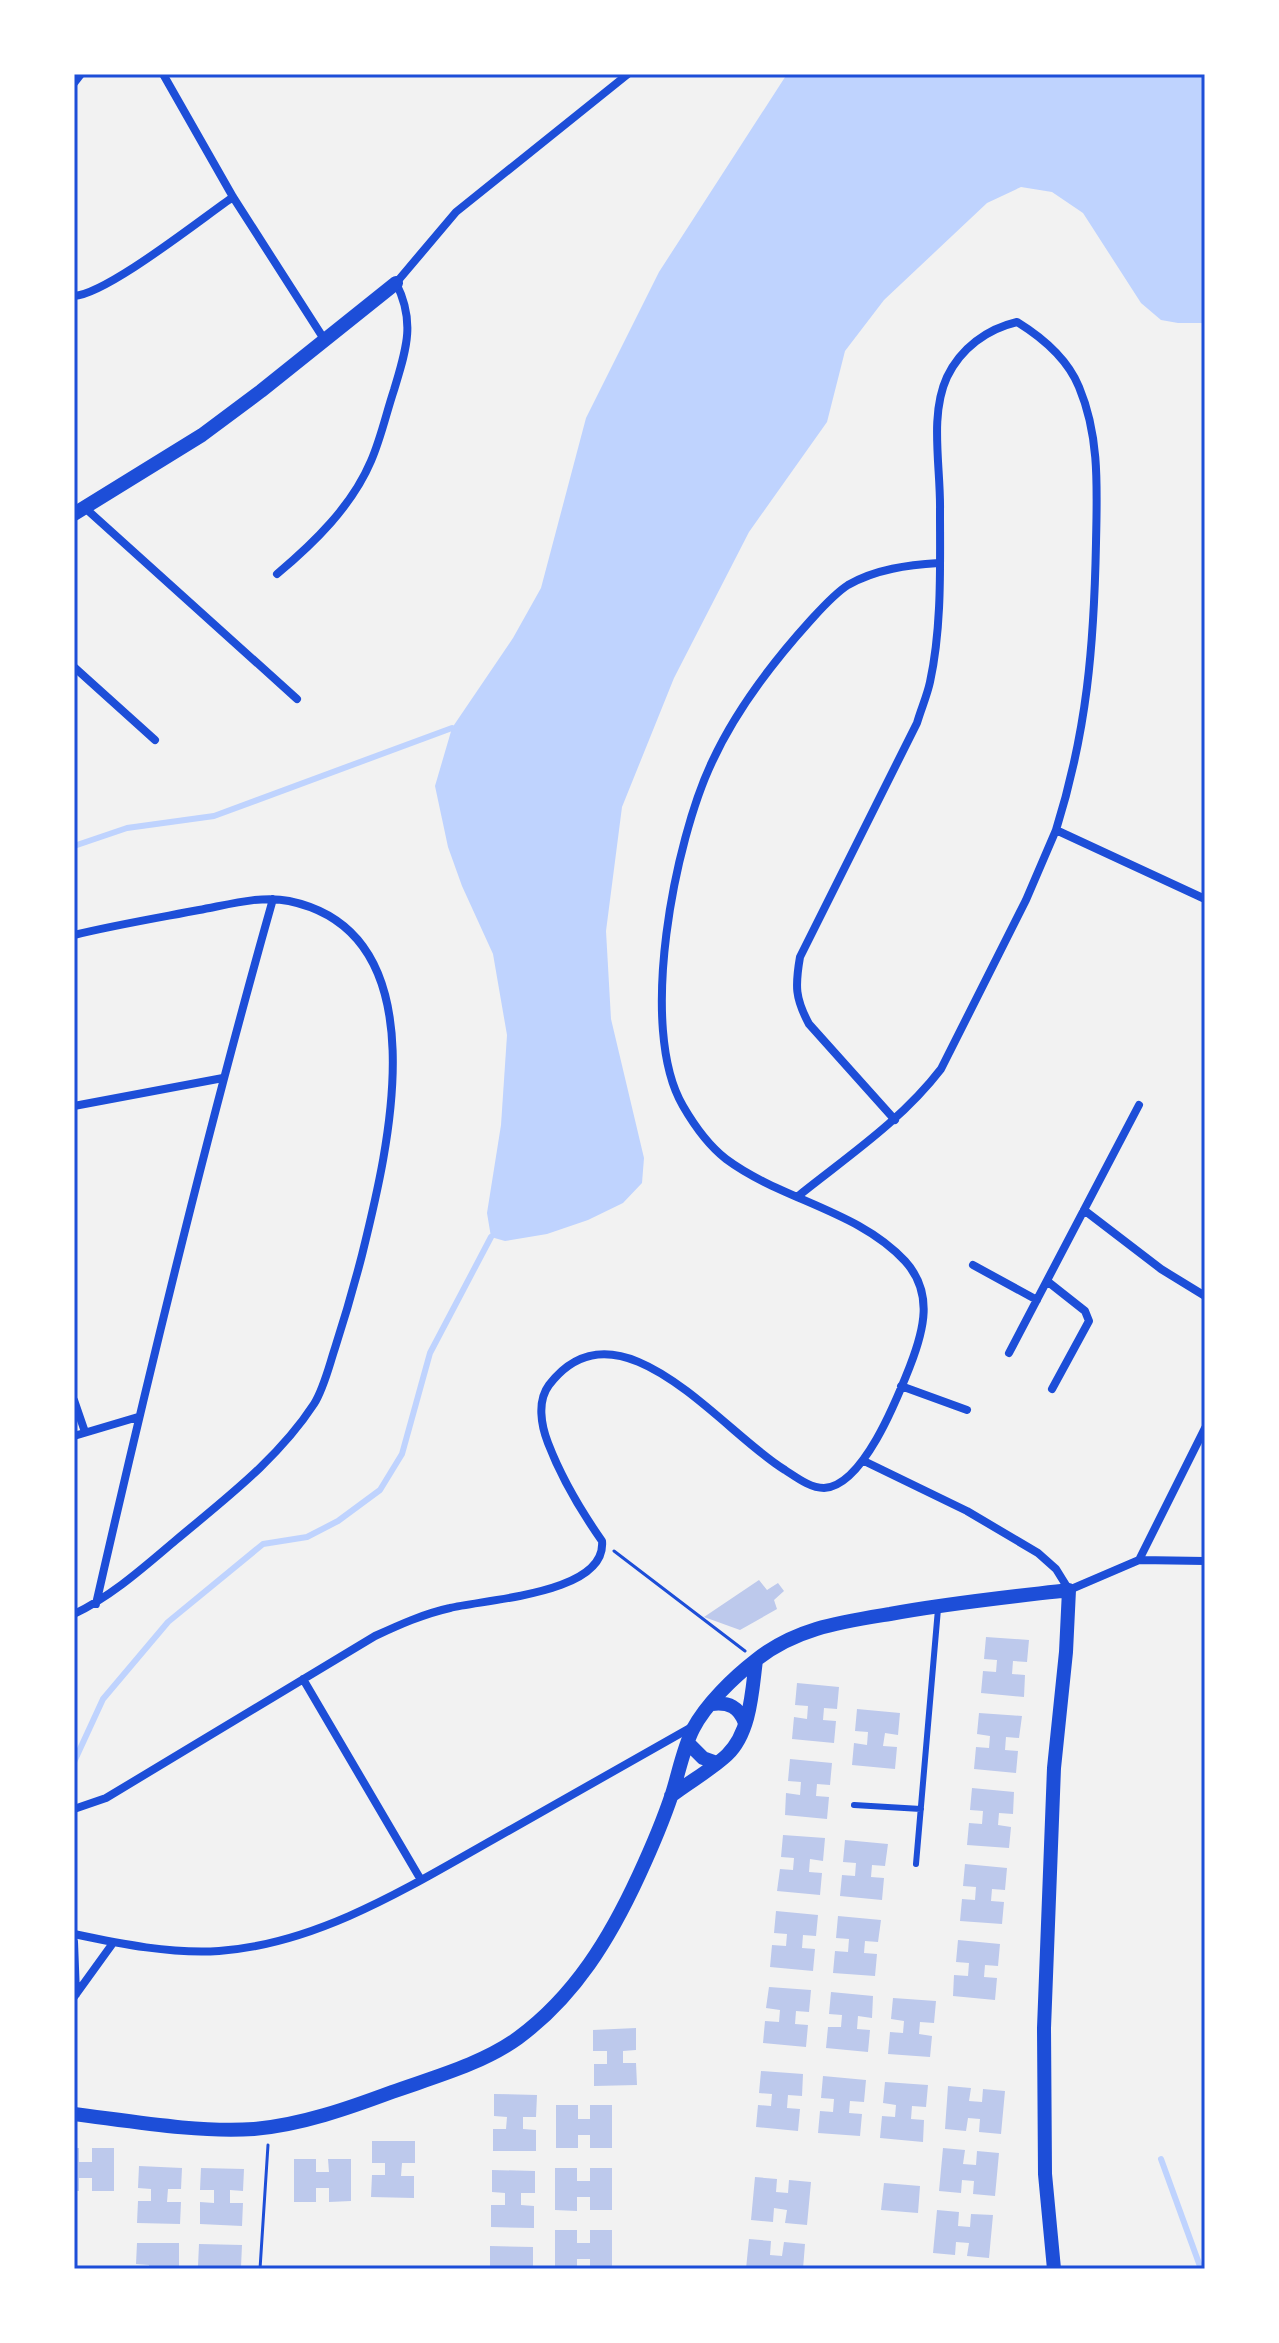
<svg xmlns="http://www.w3.org/2000/svg" width="1279" height="2343" viewBox="0 0 1279 2343" font-family="Jost,sans-serif">
<style>
.water{fill:#bfd3fe}
.lines{fill:none;stroke-linecap:round;stroke-linejoin:round}
.stream{stroke:#bfd3fe;stroke-width:6}
.building{fill:#bdc9ec}
.path{stroke:#1d4ed8;stroke-width:3}
.service{stroke:#1d4ed8;stroke-width:6}
.minor{stroke:#1d4ed8;stroke-width:8}
.tertiary{stroke:#1d4ed8;stroke-width:14}
.neatline{fill:none;stroke:#1d4ed8;stroke-width:3}
</style>
<rect width="100%" height="100%" fill="#f2f2f2"/>
<!-- water -->
<path class="water" d="M787 74H1205V323H1178L1161 320 1141 303 1083 213 1052 192 1021 187 987 203 884 300 845 351 827 422 749 532 674 678 622 807 606 931 611 1019 644 1158 642 1183 623 1203 588 1220 547 1234 505 1241 491 1237 487 1213 501 1125 507 1035 493 954 462 886 448 847 435 786 452 728 513 638 541 588 586 418 659 272Z"/>
<g class="lines">
<!-- stream -->
<path class="stream" d="M74 846 127 828 214 816 452 728
M74 1762 103 1699 168 1622 263 1544 307 1537 338 1521 380 1490 402 1454 430 1353 491 1237
M1161 2159 1201 2269"/>
</g>
<!-- building -->
<path class="building" d="M759 1580 767 1590 778 1583 784 1591 774 1600 777 1609 740 1630 704 1617Z
M986 1637 1029 1640 1027 1662 1013 1661 1012 1674 1025 1675 1024 1697 981 1693 983 1671 996 1672 997 1660 984 1659Z
M797 1683 839 1687 837 1709 824 1708 823 1720 836 1721 834 1743 792 1739 794 1717 807 1719 808 1706 795 1705Z
M857 1709 900 1713 898 1735 885 1733 883 1746 897 1747 895 1769 852 1765 854 1743 867 1745 868 1732 855 1731Z
M979 1713 1022 1716 1019 1738 1006 1737 1005 1750 1018 1751 1016 1773 974 1769 976 1747 989 1748 990 1736 977 1734Z
M790 1759 832 1763 830 1785 817 1784 816 1796 829 1797 827 1819 785 1815 786 1793 800 1795 801 1782 788 1781Z
M972 1788 1014 1792 1013 1814 999 1813 998 1825 1011 1827 1009 1848 967 1845 969 1823 982 1824 983 1811 970 1810Z
M783 1835 825 1838 823 1861 810 1859 809 1872 822 1873 820 1895 777 1891 780 1869 793 1870 794 1858 781 1857Z
M845 1840 888 1844 885 1866 872 1865 871 1877 884 1878 882 1900 840 1896 842 1875 855 1876 856 1863 843 1862Z
M965 1864 1007 1868 1005 1890 992 1889 991 1901 1004 1902 1002 1924 960 1921 962 1899 975 1900 976 1887 963 1886Z
M776 1911 818 1915 816 1936 803 1935 802 1948 815 1949 813 1971 770 1967 772 1945 786 1946 787 1934 774 1933Z
M838 1916 881 1920 878 1942 865 1941 864 1953 877 1954 875 1976 833 1973 835 1951 848 1952 849 1939 836 1938Z
M958 1940 1000 1944 998 1966 985 1965 984 1977 997 1978 995 2000 953 1996 954 1975 968 1976 969 1963 956 1962Z
M769 1987 811 1990 809 2012 796 2011 795 2024 808 2025 806 2047 763 2043 765 2021 779 2022 780 2010 766 2008Z
M831 1992 873 1996 872 2018 858 2016 857 2029 870 2030 868 2052 826 2048 828 2027H841L842 2015 829 2014Z
M893 1998 936 2001 934 2023 920 2022 919 2034 932 2036 930 2057 888 2054 890 2032 903 2033 904 2021 891 2019Z
M636 2028V2050L623 2051V2063H636L637 2085 594 2086V2064H607V2051H593V2030Z
M761 2071 803 2074 802 2096 788 2095 787 2108 800 2109 798 2131 756 2127 758 2105 771 2106 772 2094 759 2093Z
M823 2076 866 2080 864 2102 850 2101 849 2113 862 2114 860 2136 818 2133 820 2111 833 2112 834 2099 821 2098Z
M885 2082 928 2085 926 2107 912 2106 911 2119 924 2120 923 2142 880 2138 882 2116 895 2117 896 2105 883 2103Z
M948 2086 971 2088 969 2101 982 2102 983 2089 1005 2091 1001 2134 979 2132 980 2119 968 2118 966 2131 945 2129Z
M494 2094 537 2095 536 2117H523V2129L536 2130V2151H493V2129H506L507 2117 494 2116Z
M556 2105H578V2119H590V2105H612V2148H590V2135H578V2148H556Z
M372 2141H415V2163H402L401 2176H414V2198L371 2197 372 2175H385V2163H372Z
M74 2148H79V2162H92V2148H114V2191H92V2178H79V2191H74Z
M943 2148 965 2150 963 2164 976 2165 977 2151 999 2153 995 2196 973 2194 974 2181 962 2180 961 2193 939 2191Z
M294 2159H316V2172H329L328 2159H351V2201L329 2202V2188H316V2202H294Z
M139 2166 182 2168 181 2189H168L167 2202H181L180 2224 137 2223 138 2201H151V2189L138 2188Z
M201 2168 244 2169 243 2191 230 2190V2203H243L242 2226 200 2224V2202L214 2203V2190H200Z
M555 2168H577V2181H590V2168H612V2210H590V2197H577V2211L555 2210Z
M492 2170 535 2171V2193H521V2205L534 2206V2228L491 2227V2205H505V2193L492 2192Z
M755 2177 777 2179 776 2192 788 2193 789 2180 811 2182 807 2225 785 2223 787 2210 774 2208 773 2222 751 2220Z
M884 2183 920 2186 918 2213 881 2210Z
M937 2210 959 2212 958 2226 970 2227 971 2214 993 2215 989 2258 967 2256 969 2243 956 2242 955 2255 933 2253Z
M555 2230H577V2243H590V2230H612V2269H590V2259H577V2269H555Z
M749 2239 771 2241 770 2255 782 2256 784 2242 805 2244 803 2269H746Z
M137 2243H179V2266L149 2269V2265L136 2264Z
M199 2244 242 2245 241 2267 212 2269V2266H198Z
M490 2246 533 2247V2269L490 2268Z"/>
<g class="lines">
<!-- path -->
<path class="path" d="M614 1551 745 1651
M260 2269 268 2145"/>
<!-- service -->
<path class="service" d="M854 1805 921 1809
M916 1864 938 1609"/>
<!-- minor -->
<path class="minor" d="M163 74 233 197 324 339
M74 83 81 74
M74 296C107 294 201 219 233 197
M84 507 297 699
M277 574C314 543 352 506 371 461 381 438 386 414 394 390 406 350 416 322 396 283L456 212 628 74
M74 667 155 740
M74 935C115 925 157 918 199 910 227 905 261 895 289 901 442 933 388 1150 362 1255 354 1286 345 1317 335 1348 329 1366 324 1388 314 1404 278 1459 226 1498 176 1540 144 1567 112 1596 74 1614
M74 1106 223 1078
M895 1120 809 1024C795 998 795 986 800 957L917 723C921 709 927 696 930 682 942 627 940 566 940 511 941 468 929 416 947 377 961 348 987 329 1017 322 1043 338 1067 358 1079 387 1100 437 1097 489 1096 543 1094 646 1087 731 1056 830L1205 899
M797 1197C848 1156 901 1121 941 1069L1026 900 1056 830
M1084 1210 1161 1269 1205 1296
M973 1265 1037 1300
M1047 1281 1085 1311 1089 1321 1052 1389
M1009 1353 1139 1105
M901 1386 967 1410
M74 1400 85 1432
M74 1436 138 1417
M864 1461 967 1511 1038 1553 1056 1569 1069 1590 1139 1560 1205 1561
M1139 1560 1205 1428
M96 1604C150 1367 207 1132 273 899
M303 1679 421 1880
M74 1809 106 1798 375 1636C399 1625 423 1614 450 1608 486 1599 607 1594 602 1541 581 1511 561 1477 548 1443 541 1425 537 1401 549 1385 619 1293 723 1433 785 1470 796 1477 810 1488 824 1488 863 1486 897 1399 910 1366 924 1330 934 1293 905 1261 858 1210 781 1200 726 1159 708 1145 694 1125 683 1106 637 1028 675 840 712 762 736 710 772 663 810 621 821 609 834 594 848 585 876 569 908 565 939 563
M74 1934C121 1944 171 1954 219 1951 318 1944 409 1887 494 1839 559 1802 625 1765 690 1728
M74 1942 76 1994
M74 1997 113 1943"/>
<!-- tertiary -->
<path class="tertiary" d="M74 514 202 435 261 391 396 283
M712 1704C729 1702 739 1707 745 1723
M688 1743 703 1758 717 1763
M671 1796C689 1782 711 1770 727 1755 751 1732 752 1690 756 1660
M74 2114C130 2121 199 2133 254 2129 301 2125 349 2108 392 2092 434 2077 482 2064 518 2038 575 1996 610 1938 639 1875 651 1849 663 1821 672 1794 679 1772 683 1749 693 1729 706 1704 734 1677 756 1660 796 1628 841 1622 890 1614 949 1603 1009 1597 1069 1590L1066 1652 1054 1768 1044 2028 1045 2174 1054 2269"/>
</g>
<!-- border -->
<rect width="1279" height="2343" fill="none" stroke="#ffffff" stroke-width="152"/>
<rect x="76" y="76" width="1127" height="2191" class="neatline"/>
</svg>
